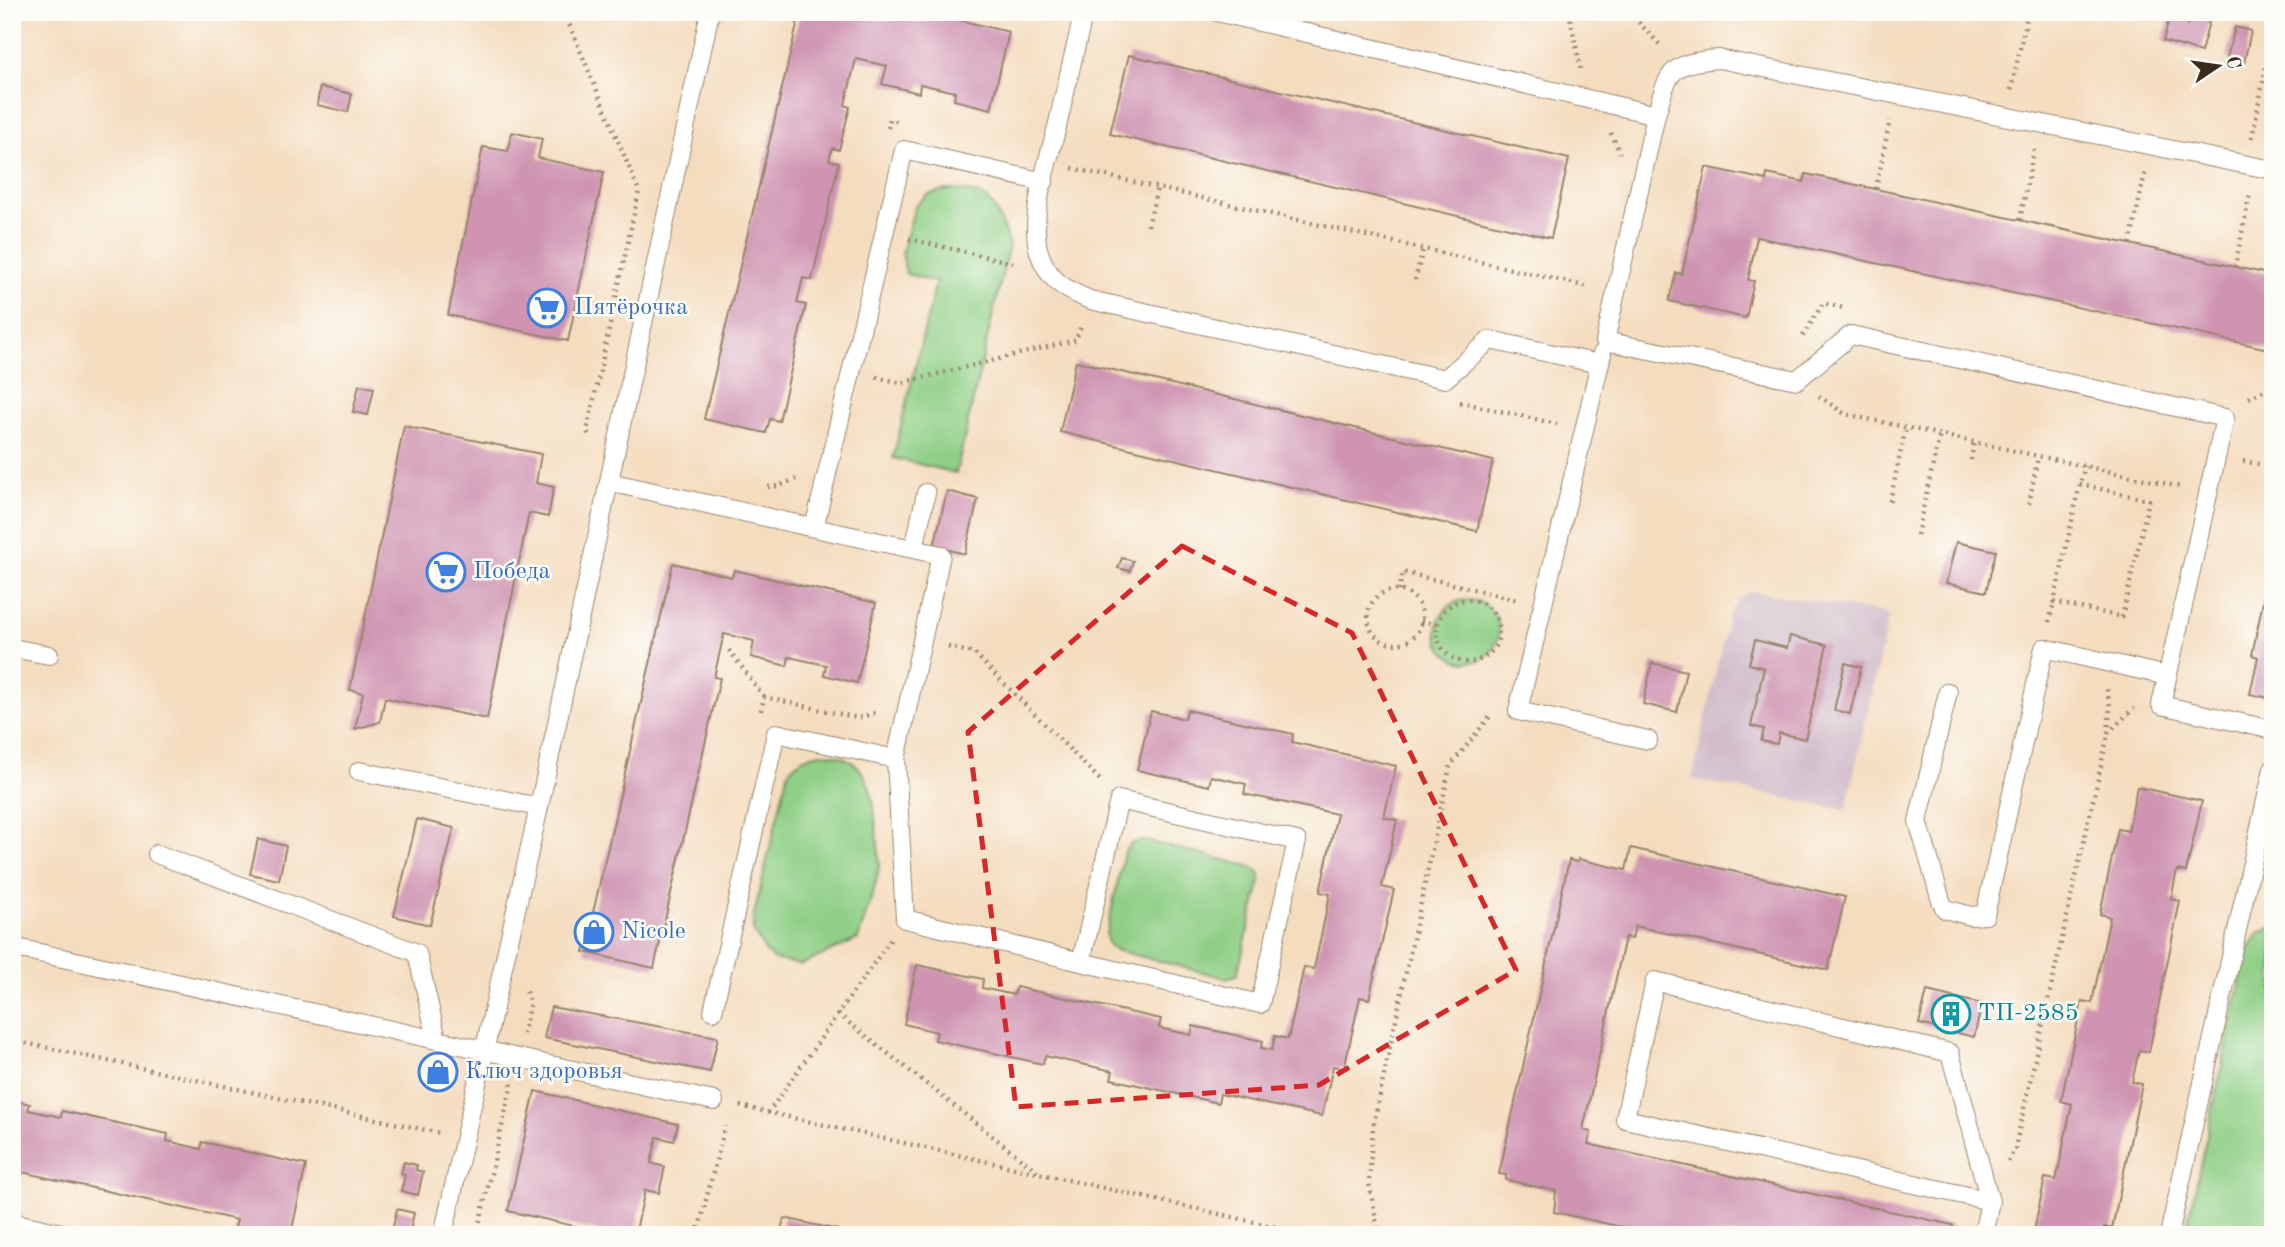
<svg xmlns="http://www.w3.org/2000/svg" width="2285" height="1247" viewBox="0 0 2285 1247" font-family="'Old Standard TT',serif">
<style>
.industrial{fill:#d1bdca}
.green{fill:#8fcf86;stroke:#657c52;stroke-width:2}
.building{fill:#cf94b2}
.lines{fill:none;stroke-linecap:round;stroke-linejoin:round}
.lane-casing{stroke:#98846e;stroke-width:20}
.path{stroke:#98846e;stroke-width:4.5;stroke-dasharray:2 5;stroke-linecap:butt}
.lane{stroke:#fff;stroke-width:18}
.marked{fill:none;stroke:#d62828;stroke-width:5;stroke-dasharray:14 9;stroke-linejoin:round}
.labels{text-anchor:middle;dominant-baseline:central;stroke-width:5;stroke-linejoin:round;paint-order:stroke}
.shop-label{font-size:24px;fill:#366cbe;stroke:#fdfcf7;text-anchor:start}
.culture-label{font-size:24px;fill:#0d838f;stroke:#fdfcf7;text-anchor:start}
</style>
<rect width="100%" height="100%" fill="#fdfcf7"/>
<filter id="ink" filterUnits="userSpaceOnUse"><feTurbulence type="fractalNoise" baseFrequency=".0143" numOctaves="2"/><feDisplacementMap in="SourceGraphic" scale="14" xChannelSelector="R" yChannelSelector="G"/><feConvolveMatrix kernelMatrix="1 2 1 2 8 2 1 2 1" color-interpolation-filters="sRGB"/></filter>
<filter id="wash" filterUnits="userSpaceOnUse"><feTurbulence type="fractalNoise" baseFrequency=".00686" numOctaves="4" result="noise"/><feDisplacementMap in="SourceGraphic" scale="28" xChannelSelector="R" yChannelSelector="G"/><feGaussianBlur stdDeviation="1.57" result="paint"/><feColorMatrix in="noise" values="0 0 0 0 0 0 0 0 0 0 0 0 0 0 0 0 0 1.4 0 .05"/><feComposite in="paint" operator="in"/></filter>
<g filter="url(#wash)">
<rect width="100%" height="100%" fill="#f4ddbf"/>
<!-- industrial -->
<path class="industrial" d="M1751 591 1889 614 1846 810 1692 779 1729 613 1738 599Z"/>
<!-- green -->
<path class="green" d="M945 190C993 191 994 203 1009 245L956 473 893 458 936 282 906 274 902 252 915 206 927 195Z
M1437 631a31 31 0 1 1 62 0a31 31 0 1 1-62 0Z
M820 753C868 754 873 789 876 829 877 841 880 855 879 866 876 889 865 916 858 939L801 965 773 959 766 952 753 931V919L788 772C797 760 806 756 820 753Z
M1138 841H1146L1249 866 1259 872 1261 879 1237 975 1226 978 1115 950 1108 944 1106 935 1124 853 1129 845Z
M2273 927V1235H2185L2247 953 2259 933Z"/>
<g id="blocks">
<!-- building -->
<path class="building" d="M800 12H926L1009 32 991 109 954 100 955 92 920 84 919 93 882 84 887 66 856 59 845 105 850 107 839 150 832 148 829 160 839 162 812 280 803 278 797 303 806 305 779 421 770 419 766 433 704 419Z
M2171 12 2188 16 2187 25 2190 16 2209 22 2201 52 2163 41Z
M2235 27 2251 31 2244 63 2227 58Z
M1129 55 1569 159 1551 238 1110 134Z
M320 87 352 94 348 112 317 105Z
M512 132 542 139 538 158 604 172 568 341 448 315 483 147 508 151Z
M1706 167 1766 180 1767 174 1804 182 1806 174 2273 275V350L1757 237 1748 280 1754 281 1746 318 1669 301 1676 273 1682 274Z
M1076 361 1493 461 1477 531 1060 432Z
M359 385 374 388 368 415 353 412Z
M404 426 541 454 536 483 554 487 548 517 529 513 487 719 385 698 380 722 355 729 363 693 350 690Z
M947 491 978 499 965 554 934 546Z
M1956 542 1996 551 1986 592 1946 583Z
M1122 558 1133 561 1130 571 1118 568Z
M673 563 732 577 734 570 876 603 857 683 824 675 826 665 789 657 787 666 751 657 754 641 724 634 714 677 720 678 654 968 584 952Z
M2265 591 2273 593V699L2250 694 2258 657 2252 655Z
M1790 636 1827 645 1805 739 1779 733 1777 744 1761 741 1764 729 1751 726 1764 668 1749 664 1755 640 1787 648Z
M1652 663 1686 671 1677 712 1643 704Z
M1845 663 1861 667 1850 714 1834 710Z
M1187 710 1293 734 1292 742 1396 766 1384 817 1397 820 1382 887 1394 890 1369 999 1360 997 1344 1069 1333 1066 1322 1116 1220 1094 1218 1103 1111 1079 1113 1071 1045 1056 1043 1064 935 1040 937 1032 904 1024 917 965 983 979 982 988 1014 995 1016 987 1161 1019 1159 1028 1191 1035 1193 1026 1263 1041 1261 1048 1272 1050 1275 1036 1288 1039 1304 967 1314 969 1330 894 1320 892 1337 814 1244 794 1246 784 1211 776 1209 786 1137 770 1151 711 1185 719Z
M2137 787 2202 801 2186 872 2177 870 2171 899 2180 901 2149 1052 2139 1050 2132 1082 2142 1084 2112 1229 2104 1227 2102 1235H2033L2045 1178 2056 1180 2072 1104 2061 1101 2082 1001 2092 1003 2110 917 2100 914 2118 829 2128 831Z
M417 819 454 828 430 925 394 916Z
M258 839 286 846 279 880 250 874Z
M1631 848 1845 897 1828 970 1635 926 1632 939 1625 937 1583 1130 1591 1132 1588 1144 1953 1225 1951 1235H1657L1554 1212 1556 1191 1506 1180V1175L1499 1174 1569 860 1578 862V859L1626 870Z
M1927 991 1982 1004 1974 1037 1919 1024Z
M551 1007 718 1037 710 1072 544 1038Z
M535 1091 678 1124 674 1141 657 1137 651 1163 665 1167 659 1193 645 1190 635 1235H614L508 1211Z
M12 1100 30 1104 28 1110 61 1117 62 1111 168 1134 167 1141 201 1149 202 1142 306 1165 292 1229 300 1230 299 1235H233L237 1220 12 1170Z
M404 1162 417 1165 416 1170 423 1172 418 1195 401 1191 405 1175 401 1174Z
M397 1209 414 1213 409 1235H391Z
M784 1218 856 1234V1235H780Z"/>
</g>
</g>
<g filter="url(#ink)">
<use href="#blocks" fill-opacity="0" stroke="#98846e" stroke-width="2"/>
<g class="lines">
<defs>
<path id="lane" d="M1084 12C1075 49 1066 86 1058 123 1049 159 1027 220 1040 255 1049 281 1066 290 1090 300L1445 379 1490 340 1599 364
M1217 12 1656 115C1669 71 1669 63 1719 59L2273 170
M1656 115 1605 341 1797 380 1851 335 2225 418 2161 705 2273 730
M1602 354 1518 711 1648 740
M609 482 814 528 904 150 1044 182
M814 528 941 555 896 759 905 919 1081 962 1119 800 1297 841 1260 1004 1081 962
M914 549 926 493
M12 648 49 655
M1948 692 1918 821 1941 901 1945 909 1971 916 1985 915 2044 648 2167 676
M359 771 539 807
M157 854 417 953 437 1040 714 1101
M12 947 437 1040
M713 1011 776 733 896 759
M12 1222 70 1235
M443 1235 539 807 710 12
M1983 1235 1990 1201 1950 1053 1655 981 1625 1119 1990 1201
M2169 1235 2273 769"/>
</defs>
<!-- lane casing -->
<use href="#lane" class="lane-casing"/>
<!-- path -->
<path class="path" d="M564 12 639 191 587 431 589 435
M1149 12 1192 21
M1569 12 1581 70
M1629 12 1662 47
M1112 22 1116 18 1138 12
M2268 57 2273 69
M2011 90 2028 12
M888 128 890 119 900 122
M1611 133 1620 153
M2252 138 2273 31
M1072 168 1589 287
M1876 189 1890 120
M2020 220 2034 149
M1148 226 1157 189
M909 239 1013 263
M2130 244 2145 173
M2235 267 2250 193
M1415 280 1423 249
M1803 336 1823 303 1843 308
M876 377 901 383 1076 340 1081 325
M1819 396 1845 414 2181 487
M2249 398 2273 386
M1460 402 1557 424
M1971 460 1974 442
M2243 461 2273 467
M2080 484 2149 500 2122 617 2054 602 2080 484 2085 466
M768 487 779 486 796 479
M1890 501 1906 427
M2029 504 2038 456
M1917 535 1940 434
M1368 617a27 27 0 1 1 54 0a27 27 0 1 1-54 0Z
M1399 591 1403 572 1518 600
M1437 631a31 31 0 1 1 62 0a31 31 0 1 1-62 0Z
M1421 621 1438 625
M2049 622 2054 602
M948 647 974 653 1102 782
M729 650 764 697
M761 711 764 697 858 718 878 712
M2108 733 2134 708
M838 1014 1038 1172
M523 1034 530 1002 526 991
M12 1040 440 1133
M740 1106 1312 1235
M768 1113 891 939
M2008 1162 2015 1148 2108 734 2110 706 2107 689
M483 1235 479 1225 512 1083
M697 1235 725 1126
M1379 1235 1369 1183 1373 1127 1450 766 1492 714"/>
<!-- lane -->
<use href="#lane" class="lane"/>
</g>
</g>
<!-- marked area -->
<path class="marked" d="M1182 546 1352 633 1516 970 1319 1085 1016 1107 968 732Z"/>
<!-- icons -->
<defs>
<symbol id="supermarket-ring" viewBox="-11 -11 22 22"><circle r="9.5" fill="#fdfcf7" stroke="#3f7fe0" stroke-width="1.5"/><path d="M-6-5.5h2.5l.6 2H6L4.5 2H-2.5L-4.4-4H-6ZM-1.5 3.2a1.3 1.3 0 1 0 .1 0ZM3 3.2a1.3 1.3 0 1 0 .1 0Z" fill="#3f7fe0"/></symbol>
<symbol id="shop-ring" viewBox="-11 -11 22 22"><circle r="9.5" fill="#fdfcf7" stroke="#3f7fe0" stroke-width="1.5"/><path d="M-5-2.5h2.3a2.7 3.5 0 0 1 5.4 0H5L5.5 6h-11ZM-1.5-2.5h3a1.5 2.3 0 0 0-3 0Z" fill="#3f7fe0"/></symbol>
<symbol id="building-ring" viewBox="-11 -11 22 22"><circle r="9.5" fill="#fdfcf7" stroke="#0f9aa8" stroke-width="1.5"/><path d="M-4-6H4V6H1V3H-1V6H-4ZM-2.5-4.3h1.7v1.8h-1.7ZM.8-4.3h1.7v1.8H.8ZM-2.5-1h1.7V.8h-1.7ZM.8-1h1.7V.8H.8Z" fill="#0f9aa8"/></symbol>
</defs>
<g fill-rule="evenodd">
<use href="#supermarket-ring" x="525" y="286" width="44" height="44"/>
<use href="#supermarket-ring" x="424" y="550" width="44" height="44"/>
<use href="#shop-ring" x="572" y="910" width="44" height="44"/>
<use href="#building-ring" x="1929" y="992" width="44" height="44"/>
<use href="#shop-ring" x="416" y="1050" width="44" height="44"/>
</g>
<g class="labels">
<!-- shop labels -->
<g class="shop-label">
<text x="574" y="308">Пятёрочка</text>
<text x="473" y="572">Победа</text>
<text x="621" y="932">Nicole</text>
<text x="465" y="1072">Ключ здоровья</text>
</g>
<!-- culture labels -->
<g class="culture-label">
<text x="1978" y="1014">ТП-2585</text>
</g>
</g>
<!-- margin -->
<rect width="2285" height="1247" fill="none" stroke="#fdfcf7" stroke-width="42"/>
<!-- north arrow -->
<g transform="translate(2218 66) rotate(77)" stroke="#fdfcf7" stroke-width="5" paint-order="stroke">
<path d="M0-5L12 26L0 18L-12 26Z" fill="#3b2a1e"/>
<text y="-10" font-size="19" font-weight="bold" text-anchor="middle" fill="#3b2a1e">С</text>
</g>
</svg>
